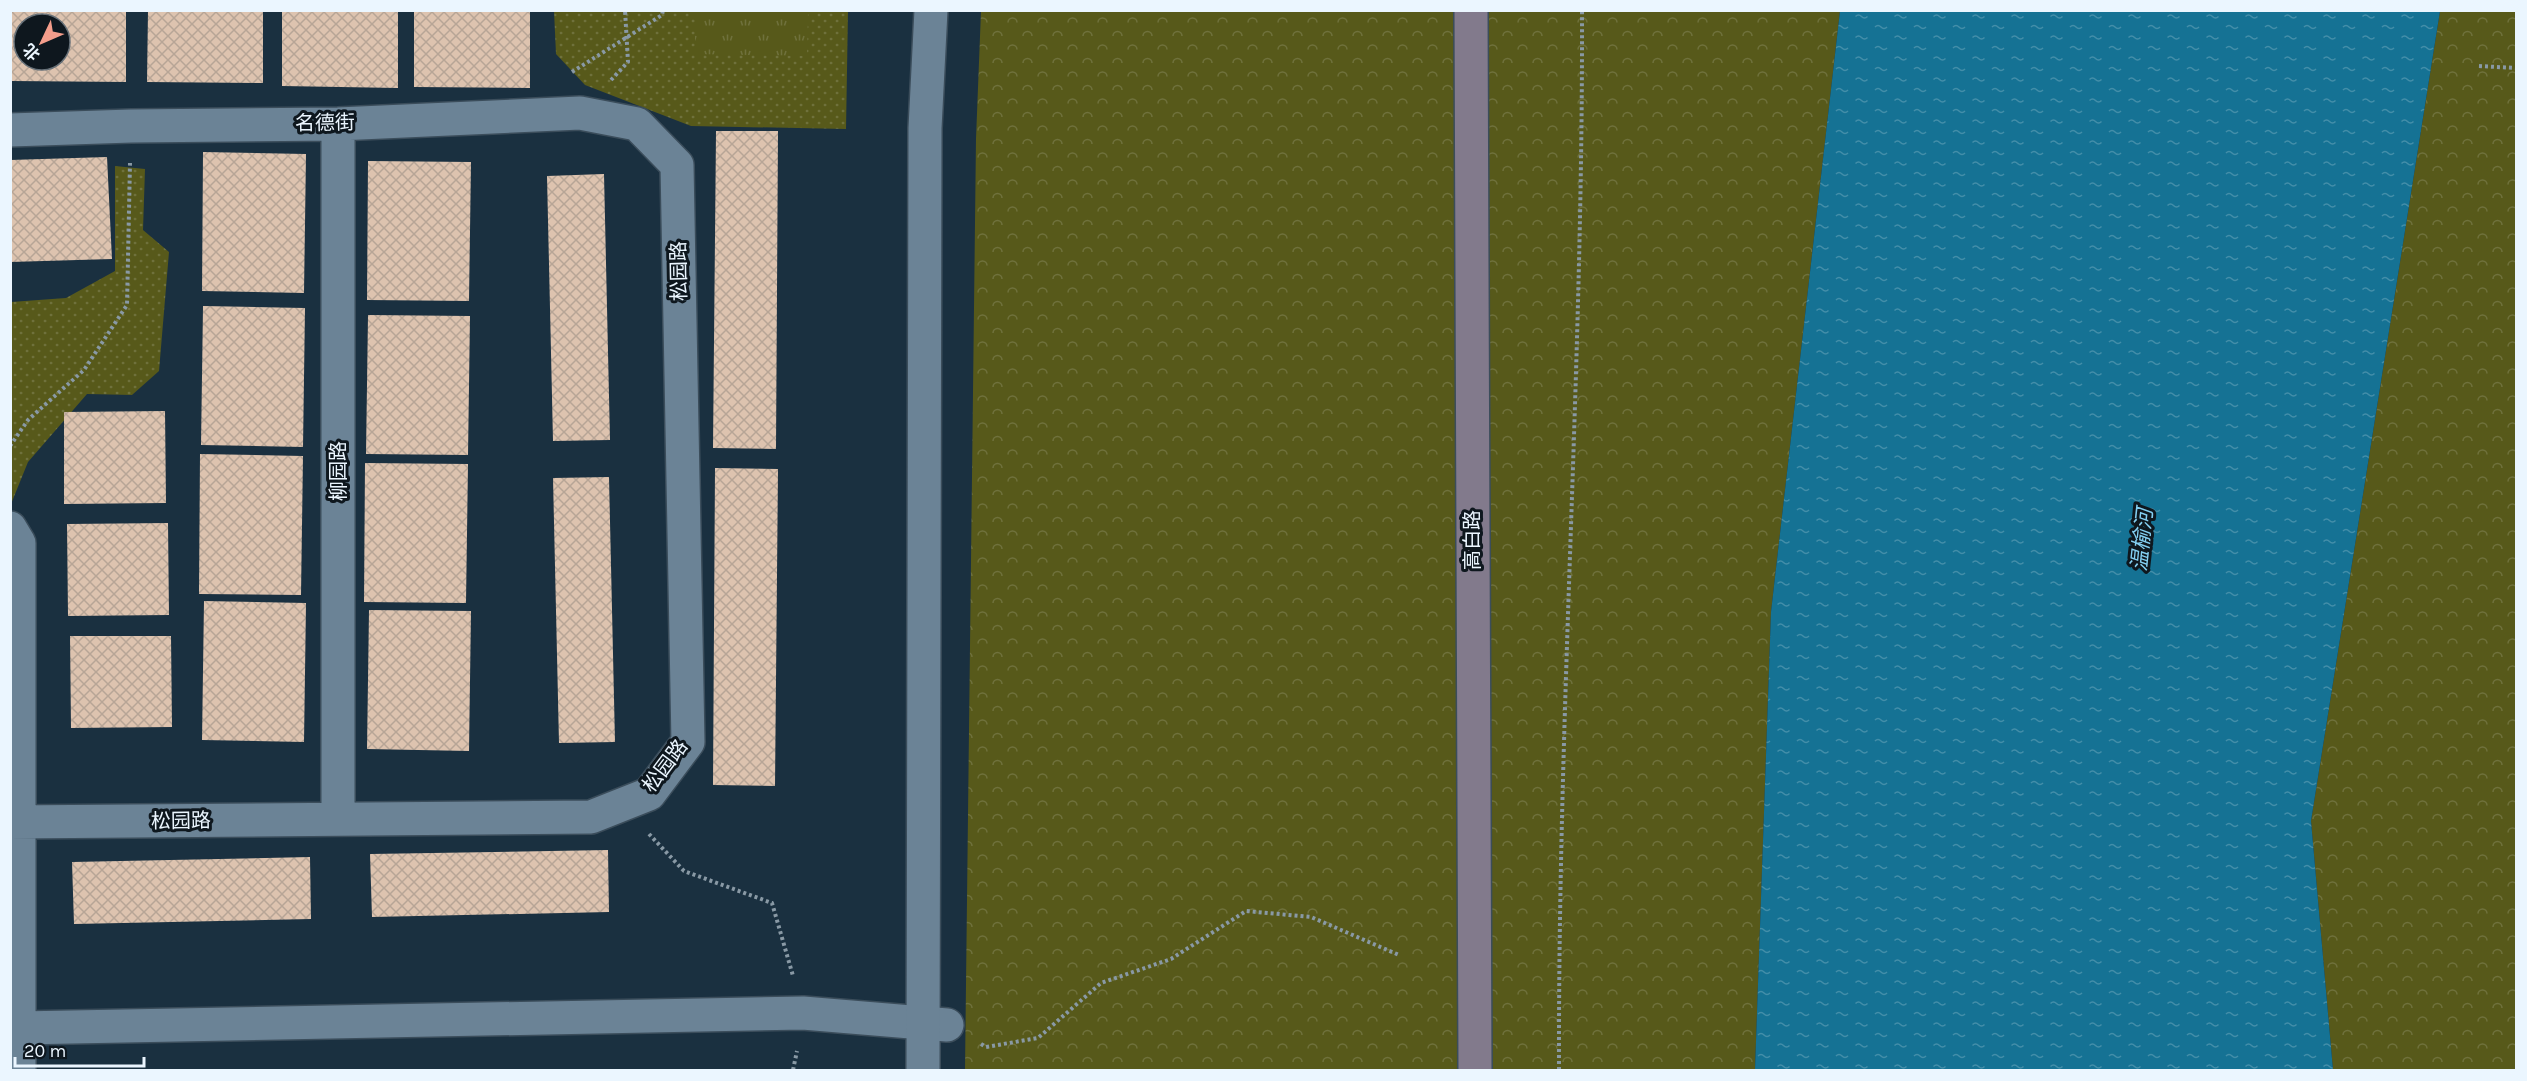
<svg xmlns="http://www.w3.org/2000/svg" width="2527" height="1081" viewBox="0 0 2527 1081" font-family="Karla,'Noto Sans SC',sans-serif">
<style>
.grass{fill:url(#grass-dots)}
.forest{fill:url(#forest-crowns)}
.park{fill:url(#park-tufts)}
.water{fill:url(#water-ripples)}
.building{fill:url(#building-cross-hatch);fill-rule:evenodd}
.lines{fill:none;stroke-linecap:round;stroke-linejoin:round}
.minor-casing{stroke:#3b4d5b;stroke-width:36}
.tertiary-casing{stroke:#3b4d5b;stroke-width:36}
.secondary-casing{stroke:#3b4d5b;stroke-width:36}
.path{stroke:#8999a5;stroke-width:4;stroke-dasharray:3 3;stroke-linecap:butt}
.minor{stroke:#6b8396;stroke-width:33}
.tertiary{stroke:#6b8396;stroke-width:33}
.secondary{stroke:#827a8c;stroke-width:33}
.labels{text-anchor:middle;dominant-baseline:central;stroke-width:6;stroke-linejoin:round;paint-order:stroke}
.street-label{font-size:20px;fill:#ebf6ff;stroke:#0e171e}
.water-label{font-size:21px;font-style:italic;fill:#83cff2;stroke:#0e171e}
</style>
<defs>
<pattern id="grass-dots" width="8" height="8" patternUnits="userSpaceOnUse" patternTransform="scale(1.5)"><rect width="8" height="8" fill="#57591a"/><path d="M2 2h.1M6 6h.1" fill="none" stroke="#6f713c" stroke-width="1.8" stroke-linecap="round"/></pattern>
<pattern id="forest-crowns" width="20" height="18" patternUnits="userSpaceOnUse" patternTransform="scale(1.5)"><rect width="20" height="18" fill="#57591a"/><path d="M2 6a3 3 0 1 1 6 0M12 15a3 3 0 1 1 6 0" fill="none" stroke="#6f713c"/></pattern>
<pattern id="park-tufts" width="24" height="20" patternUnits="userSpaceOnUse" patternTransform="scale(1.5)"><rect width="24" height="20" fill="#57591a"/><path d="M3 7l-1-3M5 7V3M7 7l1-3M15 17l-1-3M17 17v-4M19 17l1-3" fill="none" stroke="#6f713c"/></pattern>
<pattern id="water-ripples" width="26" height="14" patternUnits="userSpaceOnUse" patternTransform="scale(1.5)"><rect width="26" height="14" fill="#157294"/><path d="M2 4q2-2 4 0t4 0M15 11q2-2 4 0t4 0" fill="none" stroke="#438ea9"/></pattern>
<pattern id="building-cross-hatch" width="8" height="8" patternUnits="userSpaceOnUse" patternTransform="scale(1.5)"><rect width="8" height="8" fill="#ddc3af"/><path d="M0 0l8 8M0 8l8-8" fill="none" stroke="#b7a596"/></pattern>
</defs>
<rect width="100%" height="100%" fill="#1a3040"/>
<!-- grass -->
<path class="grass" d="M554 11H848L846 129 691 126 585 85 556 54Z
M115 166 145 169 143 230 169 252 159 371 132 395 87 394 28 462 11 504V302L66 298 115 271Z"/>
<!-- forest -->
<path class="forest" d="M981 11H1840L1771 612 1755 1070H965L976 139Z
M2440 11H2516V1070H2333L2311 821Z"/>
<!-- park -->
<path class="park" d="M695 11H808L807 56 695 54Z"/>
<!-- water -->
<path class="water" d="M1840 11H2440L2311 821 2333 1070H1755L1771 612Z"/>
<!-- building -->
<path class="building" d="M11 10H126V82L11 81ZM24 24H60V60H24Z
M148 10H263V83L147 82Z
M282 10H398V88L282 86Z
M414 10H530V88L414 87Z
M716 131H778L776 449 713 448Z
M203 152 306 154 304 293 202 291Z
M107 157 112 259 10 262V160Z
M368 161 471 162 469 301 367 300Z
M604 174 610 440 553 441 547 176Z
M203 306 305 308 303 447 201 445Z
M368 315 470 316 468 455 366 454Z
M165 411 166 503 64 504V412Z
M200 454 303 456 301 595 199 594Z
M365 463 468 464 466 603 364 602Z
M715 468 778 469 775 786 713 785Z
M609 477 615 742 559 743 553 478Z
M168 523 169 615 68 616 67 524Z
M204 601 306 603 304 742 202 740Z
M369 610 471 611 469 751 367 749Z
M70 636H171L172 727 71 728Z
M608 850 609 912 372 917 370 854Z
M310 857 311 919 74 924 72 862Z"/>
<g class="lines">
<defs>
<path id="minor" d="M338 124V819
M10 130 131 126 338 124 580 113 637 124 677 165 688 742 649 794 591 817 10 822
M10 528 19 543V1070
M19 1028 803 1013 947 1025"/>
<path id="tertiary" d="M923 1070 925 128 931 10"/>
<path id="secondary" d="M1471 10 1475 1070"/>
</defs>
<!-- minor casing -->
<use href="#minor" class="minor-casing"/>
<!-- tertiary casing -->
<use href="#tertiary" class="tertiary-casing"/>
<!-- secondary casing -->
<use href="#secondary" class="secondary-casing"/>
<!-- path -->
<path class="path" d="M2479 66 2516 68
M572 72 662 15 663 10
M611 80 628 62 625 10
M10 446 28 420 84 370 127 305 130 163
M649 834 684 871 772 903 793 976
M981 1044 986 1047 1038 1038 1101 983 1171 959 1246 911 1311 917 1399 955
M793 1070 797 1051
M1559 1070C1558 717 1583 364 1582 10"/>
<!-- minor -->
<use href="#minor" class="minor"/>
<!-- tertiary -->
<use href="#tertiary" class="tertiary"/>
<!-- secondary -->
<use href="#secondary" class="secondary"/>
</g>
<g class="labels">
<!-- street labels -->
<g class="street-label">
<text transform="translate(325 123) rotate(-1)">名德街</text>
<text transform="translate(679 271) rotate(-91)">松园路</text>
<text transform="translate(338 471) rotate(-90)">柳园路</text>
<text transform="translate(1472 540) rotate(-90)">高白路</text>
<text transform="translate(665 766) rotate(-53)">松园路</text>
<text transform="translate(181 821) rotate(-1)">松园路</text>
</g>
<!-- water labels -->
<g class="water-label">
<text transform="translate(2142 540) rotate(-84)">温榆河</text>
</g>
</g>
<!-- border -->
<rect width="2527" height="1081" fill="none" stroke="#ebf6ff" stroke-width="24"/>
<!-- north arrow -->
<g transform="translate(42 42) rotate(226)"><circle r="28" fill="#0e171e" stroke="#667078" stroke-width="1.5"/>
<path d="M0-4.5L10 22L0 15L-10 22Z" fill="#f49d8b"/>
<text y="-9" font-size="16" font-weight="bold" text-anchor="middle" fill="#ebf6ff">北</text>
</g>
<!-- scale -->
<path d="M15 1057v9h129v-9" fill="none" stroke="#ebf6ff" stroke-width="3"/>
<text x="24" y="1057" font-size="18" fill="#ebf6ff" stroke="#0e171e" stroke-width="4.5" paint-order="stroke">20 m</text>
</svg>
